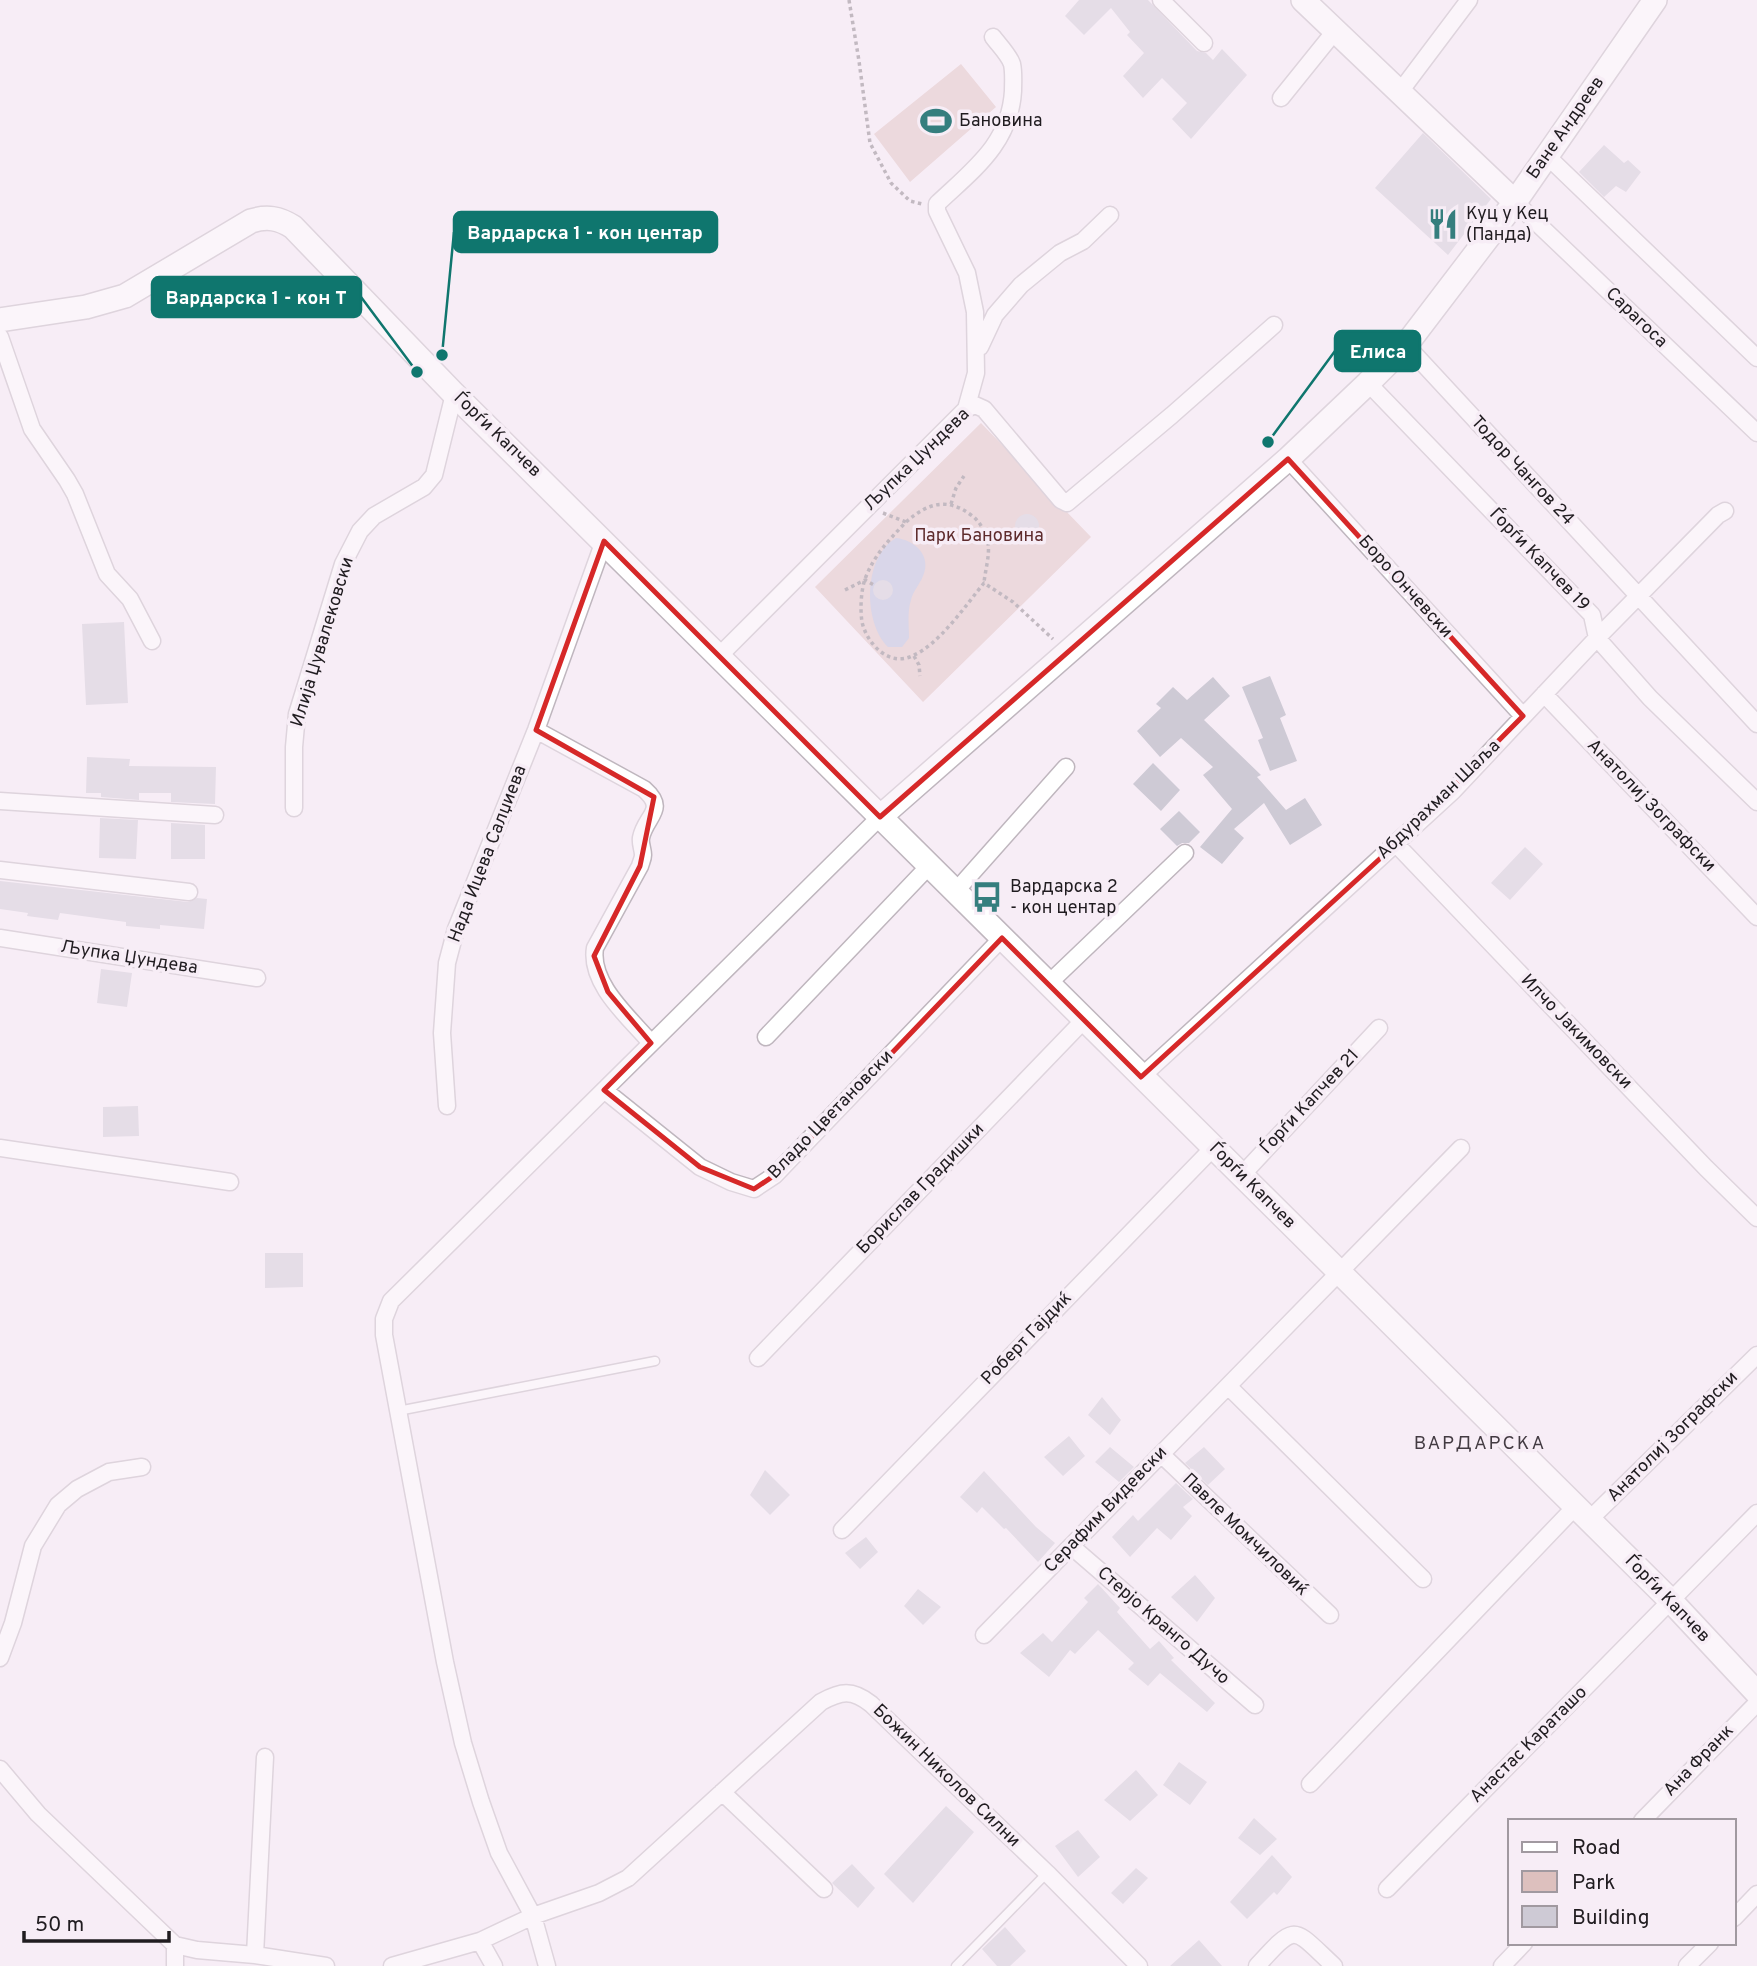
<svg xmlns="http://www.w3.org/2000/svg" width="1757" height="1966" viewBox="0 0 1757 1966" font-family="Overpass,sans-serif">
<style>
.green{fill:#ddc0be}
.water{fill:#b3bad9}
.building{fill:#cecad5}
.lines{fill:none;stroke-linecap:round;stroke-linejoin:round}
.lane-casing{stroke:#bfb6be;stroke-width:11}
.street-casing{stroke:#bfb6be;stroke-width:19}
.secondary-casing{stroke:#bfb6be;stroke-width:26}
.path{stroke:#827b82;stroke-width:3.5;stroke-dasharray:3.5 3.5;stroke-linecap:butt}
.lane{stroke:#fff;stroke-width:8}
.street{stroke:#fff;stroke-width:16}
.secondary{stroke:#fff;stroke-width:23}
.marked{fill:none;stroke:#d62828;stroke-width:5;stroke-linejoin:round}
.labels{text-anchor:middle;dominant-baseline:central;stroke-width:7;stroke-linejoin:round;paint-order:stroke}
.poi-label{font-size:18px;fill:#201c20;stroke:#f7edf6;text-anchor:start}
.street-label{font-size:18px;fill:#201c20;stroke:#f7edf6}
.park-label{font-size:18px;fill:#5e2b2c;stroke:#f7edf6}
.neighbourhood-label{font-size:19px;letter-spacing:2px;fill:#433b42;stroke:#f7edf6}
.leader{fill:none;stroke:#0f766e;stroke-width:2.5}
.callout-dot{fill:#0f766e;stroke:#f7edf6;stroke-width:2.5}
.callout{fill:#0f766e;stroke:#0f766e;stroke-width:2.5}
.callout-label{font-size:19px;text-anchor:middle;font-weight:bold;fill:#fff}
</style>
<rect width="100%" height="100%" fill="#f7edf6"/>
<!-- green -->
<path class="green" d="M961 64 996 107 910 182 874 134Z
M981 423 1091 537 923 702 815 587Z"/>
<!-- water -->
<path class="water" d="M896 538C915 540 932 556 923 576 920 584 913 591 911 600 907 612 909 626 909 638L902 647H888C863 622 863 557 896 538Z"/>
<!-- building -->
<path class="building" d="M1079 0H1148L1197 51 1206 53 1213 60 1222 49 1247 75 1191 139 1172 119 1187 103 1162 78 1143 98 1123 76 1144 53 1127 35 1130 32 1111 8 1084 35 1065 16Z
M1423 133 1491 199 1448 255 1375 188Z
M1604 145 1624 163 1628 160 1641 172 1626 192 1616 186 1604 197 1579 172Z
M1015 526a12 12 0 1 1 24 0a12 12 0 1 1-24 0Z
M873 590a10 10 0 1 1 20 0a10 10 0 1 1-20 0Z
M124 622 128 703 86 705 82 624Z
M1270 676 1286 715 1280 718 1297 761 1270 771 1258 740 1263 738 1242 687Z
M1213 677 1230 696 1204 720 1261 775 1257 777 1286 810 1305 798 1322 825 1290 845 1264 803 1234 829 1244 838 1222 864 1200 847 1232 809 1203 775 1213 767 1181 738 1160 757 1137 731 1161 708 1156 704 1173 687 1187 700Z
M87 757 130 759 129 766 216 767 215 804 171 802V793H139V800L101 797V793H86Z
M1153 763 1180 790 1161 811 1133 784Z
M1179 811 1200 832 1189 843H1182L1177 846 1160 829Z
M100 818 138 820 136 859 99 858Z
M171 823 205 825V859H171Z
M1525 847 1543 864 1510 900 1491 883Z
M0 881 188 902 197 898 207 899 204 929 160 925V929L126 926V922L60 913 58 920 27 916 28 913 0 909Z
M101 969 132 973 127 1007 97 1003Z
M138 1106 139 1136 103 1137V1107Z
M265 1253H303V1287L265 1288Z
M1102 1397 1121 1420 1110 1435 1088 1415Z
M1069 1436 1085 1456 1063 1476 1044 1457Z
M1110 1447 1134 1467 1119 1482 1095 1462Z
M1204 1447 1225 1469 1208 1485 1185 1463Z
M765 1470 790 1495 770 1515 750 1495Z
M984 1471 1036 1527 1055 1543 1038 1562 1006 1528 1004 1529 982 1507 977 1513 960 1497Z
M1176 1483 1193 1499 1183 1507 1192 1516 1171 1540 1157 1528 1130 1557 1112 1537 1133 1515 1138 1521Z
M866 1537 878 1552 860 1569 845 1553Z
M1195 1575 1215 1598 1197 1622 1171 1597Z
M1098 1584 1120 1608 1117 1612 1150 1649 1159 1641 1174 1658 1171 1660 1215 1703 1207 1712 1160 1673 1148 1686 1128 1669 1134 1663 1098 1630 1075 1654 1070 1650 1049 1677 1020 1653 1043 1633 1052 1642 1088 1602 1084 1598Z
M918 1589 941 1607 923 1625 904 1606Z
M1179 1762 1207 1782 1190 1805 1163 1785Z
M1136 1770 1158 1795 1130 1821 1104 1800Z
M946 1806 974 1832 913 1903 884 1874Z
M1254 1818 1277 1839 1260 1855 1238 1838Z
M1078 1830 1100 1857 1078 1877 1055 1846Z
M1272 1855 1292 1877 1277 1895 1274 1892 1247 1919 1230 1902Z
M852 1864 875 1888 858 1908 832 1883Z
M1136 1868 1148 1878 1123 1904 1111 1893Z
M1005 1927 1026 1951 1010 1966H997L982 1949Z
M1199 1940 1222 1966H1170Z"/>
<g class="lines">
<defs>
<path id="lane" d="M398 1411 655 1361
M956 1966 1047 1873"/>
<path id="street" d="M1161 0 1204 43
M1399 93 1469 0
M1281 98 1335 31
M1547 156 1757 358
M1515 202 1757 433
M0 337 32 429 67 480 75 494 107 574 130 599 152 641
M1406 345 1757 724
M980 347 995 315 1021 285 1060 253 1083 241 1110 215
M1368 383 1592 615 1597 638 1650 698 1757 802
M966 409 976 373 975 312 967 273 937 211V204L939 202C974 169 1010 143 1013 91 1013 83 1014 73 1012 64 1009 55 999 45 993 37
M1288 459 1523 716
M719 656 966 409 975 405 984 409 1061 500 1067 503 1172 415 1274 325
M1544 694 1757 917
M536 730 644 789C668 810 645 816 641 838 640 844 643 849 643 855 643 859 641 862 640 866L595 948C589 984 630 1018 651 1043
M0 801 215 815
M294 808V747L297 714 343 564 360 531 374 516 424 487 434 475 454 394
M1396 844 1706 1168 1757 1218
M0 870 189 892
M955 892 1066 767
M0 938 257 978
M1048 984 1185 853
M766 1037 929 866
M1141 1077 1453 791 1597 638 1718 515 1725 511
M604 1090 700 1167 731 1182 754 1189 775 1175 1002 938
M447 1106 442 1033 447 963 456 929 536 730 604 541
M0 1148 230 1182
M1241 1176 1379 1028
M758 1358 1084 1020
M1228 1386 1423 1579
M1161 1454 1330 1615
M1589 1520 1757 1355
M842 1530 1213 1148
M1071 1546 1255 1705
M984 1635 1461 1148
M0 1658 13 1623 33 1546 58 1505 77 1489 109 1472 142 1467
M0 1769 38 1814 175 1945 197 1950 255 1955 326 1966
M1310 1784 1575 1507
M722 1792 824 1889
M1642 1821 1757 1703
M1387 1889 1757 1513
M1734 1918 1757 1894
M480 1941 494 1966
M255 1955 265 1757
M175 1966V1945
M392 1966 480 1941 533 1916 599 1893 628 1878 821 1702C841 1691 852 1689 871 1704L1047 1873 1139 1966
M547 1966 533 1916 499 1853 481 1802 463 1743 445 1662 384 1335V1319L391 1301 880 817
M1257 1966C1297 1922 1292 1927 1334 1966
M1502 1966 1524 1943
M1687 1966 1710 1943"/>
<path id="secondary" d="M1303 0 1515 202
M0 320 86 307 125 296 251 221C267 216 279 218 293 227L454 394 1671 1601 1757 1693
M880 817 1288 459 1368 383 1406 345 1515 202 1655 0"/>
</defs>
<!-- lane casing -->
<use href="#lane" class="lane-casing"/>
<!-- street casing -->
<use href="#street" class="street-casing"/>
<!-- secondary casing -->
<use href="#secondary" class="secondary-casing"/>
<!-- path -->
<path class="path" d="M849 0 859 61 870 143 891 183 910 201 922 204
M951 504 956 488 964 476
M883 513 906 522C889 540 874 555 865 579 861 591 860 609 862 622 867 644 889 667 912 656 939 645 966 605 984 583L1013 602 1053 639
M906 522C928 503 947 497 971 515 980 521 986 533 988 544 990 555 985 571 984 583
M845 590 865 580 874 585
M914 656 919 665 920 676"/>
<!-- lane -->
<use href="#lane" class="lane"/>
<!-- street -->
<use href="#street" class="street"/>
<!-- secondary -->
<use href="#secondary" class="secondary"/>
</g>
<!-- marked area -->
<path d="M0 0H1757V1966H0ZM1288 459 1523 716 1396 844 1141 1077 1002 938 775 1175 754 1189 700 1167 604 1090 651 1043 608 992 594 956 640 866 654 797 536 730 604 541 880 817Z" fill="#f7edf6" fill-opacity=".55" fill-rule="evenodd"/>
<path class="marked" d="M1288 459 1523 716 1396 844 1141 1077 1002 938 775 1175 754 1189 700 1167 604 1090 651 1043 608 992 594 956 640 866 654 797 536 730 604 541 880 817Z"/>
<!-- icons -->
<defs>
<symbol id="stadium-bare" viewBox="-9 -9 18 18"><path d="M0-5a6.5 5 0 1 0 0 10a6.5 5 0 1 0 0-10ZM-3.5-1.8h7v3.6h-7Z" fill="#357e7e" stroke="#f7edf6" stroke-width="2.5" paint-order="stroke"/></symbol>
<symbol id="restaurant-bare" viewBox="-9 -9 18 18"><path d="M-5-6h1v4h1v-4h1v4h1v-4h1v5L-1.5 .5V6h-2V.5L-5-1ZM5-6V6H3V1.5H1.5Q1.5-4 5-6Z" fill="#357e7e" stroke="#f7edf6" stroke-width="2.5" paint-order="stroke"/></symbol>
<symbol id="bus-bare" viewBox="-9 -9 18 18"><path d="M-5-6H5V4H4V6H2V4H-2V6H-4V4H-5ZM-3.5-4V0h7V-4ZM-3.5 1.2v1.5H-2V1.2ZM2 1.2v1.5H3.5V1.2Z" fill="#357e7e" stroke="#f7edf6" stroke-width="2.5" paint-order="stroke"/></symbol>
</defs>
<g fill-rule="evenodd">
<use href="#stadium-bare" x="914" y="99" width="44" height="44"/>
<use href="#restaurant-bare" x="1421" y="202" width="44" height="44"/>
<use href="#bus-bare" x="965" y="875" width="44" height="44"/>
</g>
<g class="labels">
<!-- poi labels -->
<g class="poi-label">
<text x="959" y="121">Бановина</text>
<text x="1466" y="214">Куц у Кец<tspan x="1466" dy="21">(Панда)</tspan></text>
<text x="1010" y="887">Вардарска 2<tspan x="1010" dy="21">- кон центар</tspan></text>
</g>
<!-- street labels -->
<g class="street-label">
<text transform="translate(1566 128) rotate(-55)">Бане Андреев</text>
<text transform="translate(1636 318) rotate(44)">Сарагоса</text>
<text transform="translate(497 435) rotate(44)">Ѓорѓи Капчев</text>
<text transform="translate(917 460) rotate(-44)">Љупка Џундева</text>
<text transform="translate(1522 471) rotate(47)">Тодор Чангов 24</text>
<text transform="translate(1539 560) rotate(46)">Ѓорѓи Капчев 19</text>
<text transform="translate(1405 587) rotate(48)">Боро Ончевски</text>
<text transform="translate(323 642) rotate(-73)">Илија Џувалековски</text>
<text transform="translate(1439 800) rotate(-44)">Абдурахман Шаља</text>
<text transform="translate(1651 806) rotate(46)">Анатолиј Зографски</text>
<text transform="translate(488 854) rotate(-69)">Нада Ицева Салџиева</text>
<text transform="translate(129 958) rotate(9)">Љупка Џундева</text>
<text transform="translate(1576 1032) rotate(46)">Илчо Јакимовски</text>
<text transform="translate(1310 1102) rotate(-47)">Ѓорѓи Капчев 21</text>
<text transform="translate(831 1115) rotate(-46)">Владо Цветановски</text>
<text transform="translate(1252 1186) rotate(45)">Ѓорѓи Капчев</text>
<text transform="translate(921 1189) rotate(-46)">Борислав Градишки</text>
<text transform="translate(1027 1339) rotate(-46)">Роберт Гајдиќ</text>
<text transform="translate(1673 1437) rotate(-45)">Анатолиј Зографски</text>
<text transform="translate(1106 1510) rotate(-46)">Серафим Видевски</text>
<text transform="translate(1245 1535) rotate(44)">Павле Момчиловиќ</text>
<text transform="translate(1667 1599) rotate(46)">Ѓорѓи Капчев</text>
<text transform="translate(1163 1626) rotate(41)">Стерјо Кранго Дучо</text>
<text transform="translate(1529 1745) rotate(-45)">Анастас Караташо</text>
<text transform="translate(1699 1761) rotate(-46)">Ана Франк</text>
<text transform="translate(946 1776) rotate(44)">Божин Николов Силни</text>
</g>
<!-- park labels -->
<g class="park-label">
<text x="979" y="536">Парк Бановина</text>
</g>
<!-- neighbourhood labels -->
<g class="neighbourhood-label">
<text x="1480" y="1444">ВАРДАРСКА</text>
</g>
</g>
<!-- callouts -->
<path class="leader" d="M442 355L454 232M417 372L361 297M1268 442L1335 351"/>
<g class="callout-dot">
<circle cx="442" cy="355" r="7"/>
<circle cx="417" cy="372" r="7"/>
<circle cx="1268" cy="442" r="7"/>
</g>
<g class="callout">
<rect x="454" y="212" width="263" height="40" rx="7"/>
<rect x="152" y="277" width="209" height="40" rx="7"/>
<rect x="1335" y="331" width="85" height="40" rx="7"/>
</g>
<g class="callout-label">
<text x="585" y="239">Вардарска 1 - кон центар</text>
<text x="256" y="304">Вардарска 1 - кон Т</text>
<text x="1378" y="358">Елиса</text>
</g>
<!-- legend -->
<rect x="1508" y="1819" width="228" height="126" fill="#f7edf6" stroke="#a199a0" stroke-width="2"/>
<rect x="1522" y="1842" width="35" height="10" fill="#ffffff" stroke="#a199a0" stroke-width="2"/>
<text x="1572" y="1854" font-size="21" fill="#201c20">Road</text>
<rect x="1522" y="1871" width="35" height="21" fill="#ddc0be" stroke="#a199a0" stroke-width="2"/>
<text x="1572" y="1889" font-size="21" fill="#201c20">Park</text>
<rect x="1522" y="1906" width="35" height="21" fill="#cecad5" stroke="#a199a0" stroke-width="2"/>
<text x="1572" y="1924" font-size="21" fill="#201c20">Building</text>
<!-- scale -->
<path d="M24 1931v10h145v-10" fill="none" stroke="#201c20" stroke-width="3.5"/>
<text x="35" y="1931" font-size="21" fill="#201c20" stroke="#f7edf6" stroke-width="5" paint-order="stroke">50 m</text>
</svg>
